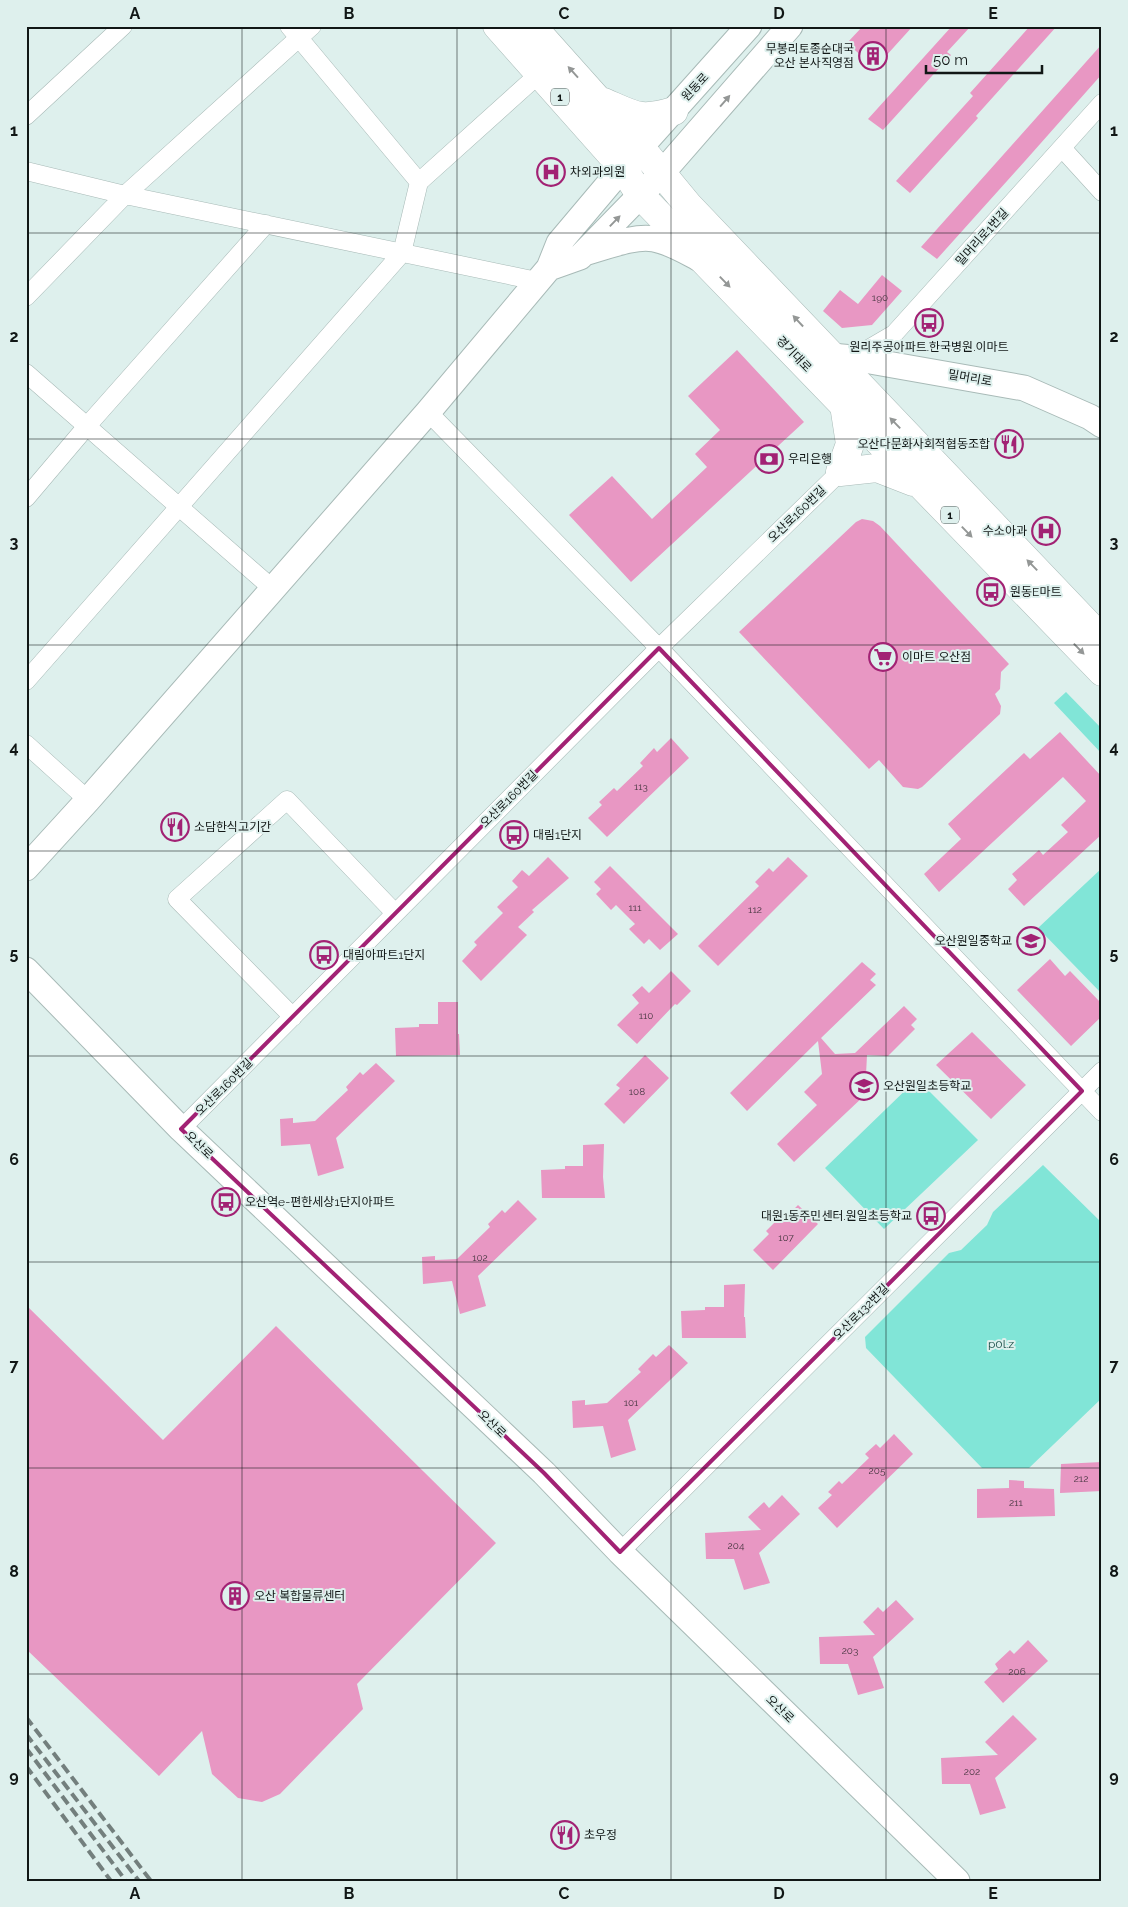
<svg xmlns="http://www.w3.org/2000/svg" width="1128" height="1907" viewBox="0 0 1128 1907" font-family="Raleway,'Noto Sans KR',sans-serif">
<style>
.green{fill:#81e5d7}
.building{fill:#e897c3}
.lines{fill:none;stroke-linecap:round;stroke-linejoin:round}
.street-casing{stroke:#a8bab7;stroke-width:19}
.secondary-casing{stroke:#a8bab7;stroke-width:27}
.primary-casing{stroke:#a8bab7;stroke-width:29}
.street{stroke:#fff;stroke-width:18}
.secondary{stroke:#fff;stroke-width:25}
.primary{stroke:#fff;stroke-width:28}
.rail{stroke:#737f7d;stroke-width:4;stroke-dasharray:10 5;stroke-linecap:butt}
.oneway{fill:#949796}
.marked{fill:none;stroke:#a22274;stroke-width:4;stroke-linejoin:round}
.grid{fill:none;stroke:#111716;stroke-width:1;stroke-opacity:0.55}
.labels{text-anchor:middle;dominant-baseline:central;stroke-width:4;stroke-linejoin:round;paint-order:stroke}
.number-label{font-size:10px;fill:#473741}
.shield{fill:#def0ed;stroke:#4e5856;stroke-width:1}
.shield-label{font-size:11px;font-weight:bold;fill:#111716}
.poi-label{font-size:12px;fill:#111716;stroke:#def0ed;text-anchor:start}
.street-label{font-size:12px;fill:#111716;stroke:#def0ed}
.park-label{font-size:12px;fill:#184d46;stroke:#def0ed}
.neatline{fill:none;stroke:#111716;stroke-width:2}
.grid-label{font-size:16px;text-anchor:middle;font-weight:bold;fill:#111716}
</style>
<rect width="100%" height="100%" fill="#def0ed"/>
<!-- green -->
<path class="green" d="M1066 692 1102 729V754L1054 703Z
M1102 868V994L1038 928Z
M917 1079 978 1140 884 1229 825 1168Z
M1043 1165 1102 1223V1398L1029 1468H982L866 1348 865 1337 949 1253 961 1250 987 1225 993 1212Z"/>
<!-- building -->
<path class="building" d="M863 26H913L875 68 847 43Z
M952 26H971L947 52 951 55 883 130 868 119Z
M1030 26H1057L976 116 978 118 910 193 896 181 973 96 970 93Z
M1102 44V74L1025 161 937 259 921 247Z
M882 275 902 291 872 325 842 328 823 311 840 290 858 304Z
M737 350 804 422 631 582 569 515 612 476 652 519 707 467 695 454 720 430 688 396Z
M862 519 873 521 880 526 1009 664 1001 672 1000 689 995 694 1001 706 1000 714 922 787 918 789 903 787 879 760 869 769 739 632 856 522Z
M1060 732 1102 777V834L1024 906 1008 889 1017 880 1012 874 1039 850 1043 855 1068 832 1061 825 1086 801 1063 777 939 892 924 874 961 839 948 824 1024 753 1030 759Z
M671 738 689 758 607 837 588 818 602 805 599 802 614 788 617 791 643 766 640 763 654 748 657 752Z
M548 857 569 878 532 910 534 912 518 927 527 935 481 981 462 961 477 945 474 942 503 913 497 907 518 887 512 881 522 870 529 876Z
M788 857 808 876 718 966 698 946 759 886 755 882 769 868 773 872Z
M610 866 678 934 660 950 649 939 644 944 629 929 635 924 616 905 611 910 596 894 601 889 594 882Z
M1050 959 1065 976 1070 971 1102 1004V1016L1071 1046 1017 990Z
M862 962 876 974 870 980 876 985 821 1038 835 1054 855 1053 904 1006 917 1019 911 1025 915 1029 888 1056 867 1055 865 1095 794 1162 777 1144 817 1105 804 1092 822 1074 818 1041 747 1111 730 1093Z
M671 971 691 991 677 1005 675 1004 637 1044 617 1025 639 1003 632 995 642 986 649 993Z
M438 1002H458V1034H459L460 1055 396 1056 395 1028 419 1027V1024H438Z
M972 1032 1026 1085 991 1119 936 1065Z
M645 1055 669 1078 624 1124 604 1104 620 1088 616 1085Z
M376 1063 395 1081 336 1138 344 1168 318 1176 310 1144 281 1146 280 1119 293 1118V1123L315 1121 348 1090 346 1087 360 1072 363 1075Z
M604 1144 603 1177 605 1198H542L541 1170 565 1169V1166H583V1145Z
M518 1200 537 1219 478 1276 486 1306 460 1314 452 1281 423 1284 422 1257 435 1256V1260L457 1259 490 1227 488 1224 502 1210 505 1213Z
M798 1205 818 1224 773 1270 753 1250 769 1234 766 1231 780 1217 783 1220Z
M745 1284 744 1317H745L746 1338H682L681 1311 705 1310V1307H724V1285Z
M26 1305 163 1440 276 1326 496 1543 357 1684 363 1709 280 1794 262 1802 238 1798 212 1774 202 1731 159 1776 26 1649Z
M669 1345 688 1363 628 1420 636 1450 611 1458 603 1426 573 1428 572 1401 585 1400V1405L607 1403 641 1372 638 1369 653 1354 656 1357Z
M894 1434 913 1454 837 1528 818 1508 832 1495 828 1492 839 1481 842 1484 869 1458 865 1454 876 1444 880 1448Z
M1102 1462V1491L1060 1493 1061 1464Z
M1009 1480 1024 1481V1488L1054 1489 1055 1516 977 1518V1489L1009 1488Z
M782 1495 800 1514 759 1553 770 1583 744 1590 734 1559H706L705 1533 761 1530 748 1517 764 1502 769 1508Z
M896 1600 914 1619 873 1657 884 1688 858 1695 848 1664H820L819 1637 875 1635 863 1622 878 1607 883 1612Z
M1028 1640 1048 1661 1003 1703 984 1682 998 1669 995 1664 1010 1650 1014 1654Z
M1013 1715 1037 1739 995 1778 1006 1808 980 1815 970 1784H942L941 1758 998 1755 985 1742Z"/>
<g class="lines">
<defs>
<path id="street" d="M289 26 419 182
M26 116 123 26
M1062 148 1102 192
M26 171 125 195 537 281
M26 297 125 195 312 26
M853 358 894 334 1102 103
M26 373 273 589
M428 412 659 648 1102 1112
M26 498 87 426 266 224
M26 681 402 253 419 182 539 74
M26 744 88 800
M293 1017 177 899 287 800 395 913
M181 1129 659 648 840 472
M620 1552 1102 1071"/>
<path id="secondary" d="M584 253C604 248 634 235 654 239 670 242 685 251 698 258
M549 268 580 257 661 174 790 26
M831 356 853 358 1024 388 1090 417 1102 425
M26 868 88 800 428 412 549 268 559 243 629 160 749 26
M26 970 181 1129 544 1473 620 1552 957 1881"/>
<path id="primary" d="M497 26 623 168 640 195 1102 672
M532 26 641 148 688 205 1102 639
M604 102C636 116 640 121 674 111
M844 405 850 444 840 472 877 468 913 482"/>
</defs>
<!-- street casing -->
<use href="#street" class="street-casing"/>
<!-- secondary casing -->
<use href="#secondary" class="secondary-casing"/>
<!-- primary casing -->
<use href="#primary" class="primary-casing"/>
<!-- street -->
<use href="#street" class="street"/>
<!-- secondary -->
<use href="#secondary" class="secondary"/>
<!-- primary -->
<use href="#primary" class="primary"/>
<!-- rail -->
<path class="rail" d="M26 1717 151 1881
M26 1734 139 1881
M26 1748 126 1881
M26 1766 111 1881"/>
</g>
<!-- one-way arrows -->
<defs><path id="oneway-solid" d="M-6-.8H1V-3.2L6.5 0L1 3.2V.8H-6Z" transform="scale(1.25)"/></defs>
<g class="oneway">
<use href="#oneway-solid" transform="translate(573 72) rotate(-132)"/>
<use href="#oneway-solid" transform="translate(725 101) rotate(-49)"/>
<use href="#oneway-solid" transform="translate(615 221) rotate(-46)"/>
<use href="#oneway-solid" transform="translate(725 282) rotate(46)"/>
<use href="#oneway-solid" transform="translate(798 321) rotate(-133)"/>
<use href="#oneway-solid" transform="translate(895 423) rotate(-134)"/>
<use href="#oneway-solid" transform="translate(967 532) rotate(46)"/>
<use href="#oneway-solid" transform="translate(1032 565) rotate(-134)"/>
<use href="#oneway-solid" transform="translate(1079 649) rotate(46)"/>
</g>
<!-- marked area -->
<path class="marked" d="M659 648 1082 1091 620 1552 544 1473 181 1129Z"/>
<!-- grid -->
<path class="grid" d="M242 26V1881M457 26V1881M671 26V1881M886 26V1881M26 233H1102M26 439H1102M26 645H1102M26 851H1102M26 1056H1102M26 1262H1102M26 1468H1102M26 1674H1102"/>
<!-- icons -->
<defs>
<symbol id="building-ring" viewBox="-11 -11 22 22"><circle r="9.5" fill="#def0ed" stroke="#a22274" stroke-width="1.5"/><path d="M-4-6H4V6H1V3H-1V6H-4ZM-2.5-4.3h1.7v1.8h-1.7ZM.8-4.3h1.7v1.8H.8ZM-2.5-1h1.7V.8h-1.7ZM.8-1h1.7V.8H.8Z" fill="#a22274"/></symbol>
<symbol id="hospital-ring" viewBox="-11 -11 22 22"><circle r="9.5" fill="#def0ed" stroke="#a22274" stroke-width="1.5"/><path d="M-5-5h3v3.5h4V-5h3V5h-3V1.5h-4V5h-3Z" fill="#a22274"/></symbol>
<symbol id="bus-ring" viewBox="-11 -11 22 22"><circle r="9.5" fill="#def0ed" stroke="#a22274" stroke-width="1.5"/><path d="M-5-6H5V4H4V6H2V4H-2V6H-4V4H-5ZM-3.5-4V0h7V-4ZM-3.5 1.2v1.5H-2V1.2ZM2 1.2v1.5H3.5V1.2Z" fill="#a22274"/></symbol>
<symbol id="restaurant-ring" viewBox="-11 -11 22 22"><circle r="9.5" fill="#def0ed" stroke="#a22274" stroke-width="1.5"/><path d="M-5-6h1v4h1v-4h1v4h1v-4h1v5L-1.5 .5V6h-2V.5L-5-1ZM5-6V6H3V1.5H1.5Q1.5-4 5-6Z" fill="#a22274"/></symbol>
<symbol id="bank-ring" viewBox="-11 -11 22 22"><circle r="9.5" fill="#def0ed" stroke="#a22274" stroke-width="1.5"/><path d="M-6-4H6V4H-6ZM0-2.3a2.3 2.3 0 1 0 0 4.6a2.3 2.3 0 1 0 0-4.6Z" fill="#a22274"/></symbol>
<symbol id="supermarket-ring" viewBox="-11 -11 22 22"><circle r="9.5" fill="#def0ed" stroke="#a22274" stroke-width="1.5"/><path d="M-6-5.5h2.5l.6 2H6L4.5 2H-2.5L-4.4-4H-6ZM-1.5 3.2a1.3 1.3 0 1 0 .1 0ZM3 3.2a1.3 1.3 0 1 0 .1 0Z" fill="#a22274"/></symbol>
<symbol id="school-ring" viewBox="-11 -11 22 22"><circle r="9.5" fill="#def0ed" stroke="#a22274" stroke-width="1.5"/><path d="M0-5L7-2L0 1L-7-2ZM-4 1L0 2.5L4 1V4Q0 6-4 4Z" fill="#a22274"/></symbol>
</defs>
<g fill-rule="evenodd">
<use href="#building-ring" x="857" y="40" width="32" height="32"/>
<use href="#hospital-ring" x="535" y="156" width="32" height="32"/>
<use href="#bus-ring" x="913" y="307" width="32" height="32"/>
<use href="#restaurant-ring" x="993" y="428" width="32" height="32"/>
<use href="#bank-ring" x="753" y="443" width="32" height="32"/>
<use href="#hospital-ring" x="1030" y="515" width="32" height="32"/>
<use href="#bus-ring" x="975" y="576" width="32" height="32"/>
<use href="#supermarket-ring" x="867" y="641" width="32" height="32"/>
<use href="#restaurant-ring" x="159" y="811" width="32" height="32"/>
<use href="#bus-ring" x="498" y="819" width="32" height="32"/>
<use href="#school-ring" x="1015" y="925" width="32" height="32"/>
<use href="#bus-ring" x="308" y="939" width="32" height="32"/>
<use href="#school-ring" x="848" y="1070" width="32" height="32"/>
<use href="#bus-ring" x="210" y="1186" width="32" height="32"/>
<use href="#bus-ring" x="915" y="1200" width="32" height="32"/>
<use href="#building-ring" x="219" y="1580" width="32" height="32"/>
<use href="#restaurant-ring" x="549" y="1819" width="32" height="32"/>
</g>
<g class="labels">
<!-- number labels -->
<g class="number-label">
<text x="880" y="297">190</text>
<text x="641" y="786">113</text>
<text x="635" y="907">111</text>
<text x="755" y="909">112</text>
<text x="646" y="1015">110</text>
<text x="637" y="1091">108</text>
<text x="786" y="1237">107</text>
<text x="480" y="1257">102</text>
<text x="631" y="1402">101</text>
<text x="877" y="1470">205</text>
<text x="1081" y="1478">212</text>
<text x="1016" y="1502">211</text>
<text x="736" y="1545">204</text>
<text x="850" y="1650">203</text>
<text x="1017" y="1671">206</text>
<text x="972" y="1771">202</text>
</g>
<!-- shield labels -->
<g class="shield">
<rect x="551" y="88.5" width="18" height="17" rx="4"/>
<rect x="941" y="506.5" width="18" height="17" rx="4"/>
</g>
<g class="shield-label">
<text x="560" y="97">1</text>
<text x="950" y="515">1</text>
</g>
<!-- poi labels -->
<g class="poi-label">
<text x="854" y="49" text-anchor="end">무봉리토종순대국<tspan x="854" dy="14">오산 본사직영점</tspan></text>
<text x="570" y="172">차외과의원</text>
<text x="929" y="347" text-anchor="middle">원리주공아파트.한국병원.이마트</text>
<text x="990" y="444" text-anchor="end">오산다문화사회적협동조합</text>
<text x="788" y="459">우리은행</text>
<text x="1027" y="531" text-anchor="end">수소아과</text>
<text x="1010" y="592">원동E마트</text>
<text x="902" y="657">이마트 오산점</text>
<text x="194" y="827">소담한식고기간</text>
<text x="533" y="835">대림1단지</text>
<text x="1012" y="941" text-anchor="end">오산원일중학교</text>
<text x="343" y="955">대림아파트1단지</text>
<text x="883" y="1086">오산원일초등학교</text>
<text x="245" y="1202">오산역e-편한세상1단지아파트</text>
<text x="912" y="1216" text-anchor="end">대원1동주민센터.원일초등학교</text>
<text x="254" y="1596">오산 복합물류센터</text>
<text x="584" y="1835">초우정</text>
</g>
<!-- street labels -->
<g class="street-label">
<text transform="translate(695 87) rotate(-47)">원동로</text>
<text transform="translate(982 237) rotate(-48)">밀머리로1번길</text>
<text transform="translate(794 354) rotate(46)">경기대로</text>
<text transform="translate(970 378) rotate(10)">밀머리로</text>
<text transform="translate(797 514) rotate(-44)">오산로160번길</text>
<text transform="translate(509 799) rotate(-45)">오산로160번길</text>
<text transform="translate(224 1087) rotate(-45)">오산로160번길</text>
<text transform="translate(199 1145) rotate(44)">오산로</text>
<text transform="translate(861 1312) rotate(-45)">오산로132번길</text>
<text transform="translate(492 1424) rotate(44)">오산로</text>
<text transform="translate(780 1709) rotate(44)">오산로</text>
</g>
<!-- park labels -->
<g class="park-label">
<text x="1001" y="1344">p0l.z</text>
</g>
</g>
<!-- border -->
<rect width="1128" height="1907" fill="none" stroke="#def0ed" stroke-width="55"/>
<!-- scale -->
<path d="M926 65v8h116v-8" fill="none" stroke="#111716" stroke-width="2.5"/>
<text x="933" y="65" font-size="15" fill="#111716" stroke="#def0ed" stroke-width="4" paint-order="stroke">50 m</text>
<rect x="28" y="28" width="1072" height="1852" class="neatline"/>
<g class="grid-label">
<text x="135" y="19">A</text>
<text x="349" y="19">B</text>
<text x="564" y="19">C</text>
<text x="779" y="19">D</text>
<text x="993" y="19">E</text>
<text x="14" y="136">1</text>
<text x="1114" y="136">1</text>
<text x="14" y="342">2</text>
<text x="1114" y="342">2</text>
<text x="14" y="548">3</text>
<text x="1114" y="548">3</text>
<text x="14" y="753">4</text>
<text x="1114" y="753">4</text>
<text x="14" y="959">5</text>
<text x="1114" y="959">5</text>
<text x="14" y="1165">6</text>
<text x="1114" y="1165">6</text>
<text x="14" y="1371">7</text>
<text x="1114" y="1371">7</text>
<text x="14" y="1577">8</text>
<text x="1114" y="1577">8</text>
<text x="14" y="1782">9</text>
<text x="1114" y="1782">9</text>
<text x="135" y="1899">A</text>
<text x="349" y="1899">B</text>
<text x="564" y="1899">C</text>
<text x="779" y="1899">D</text>
<text x="993" y="1899">E</text>
</g>
</svg>
